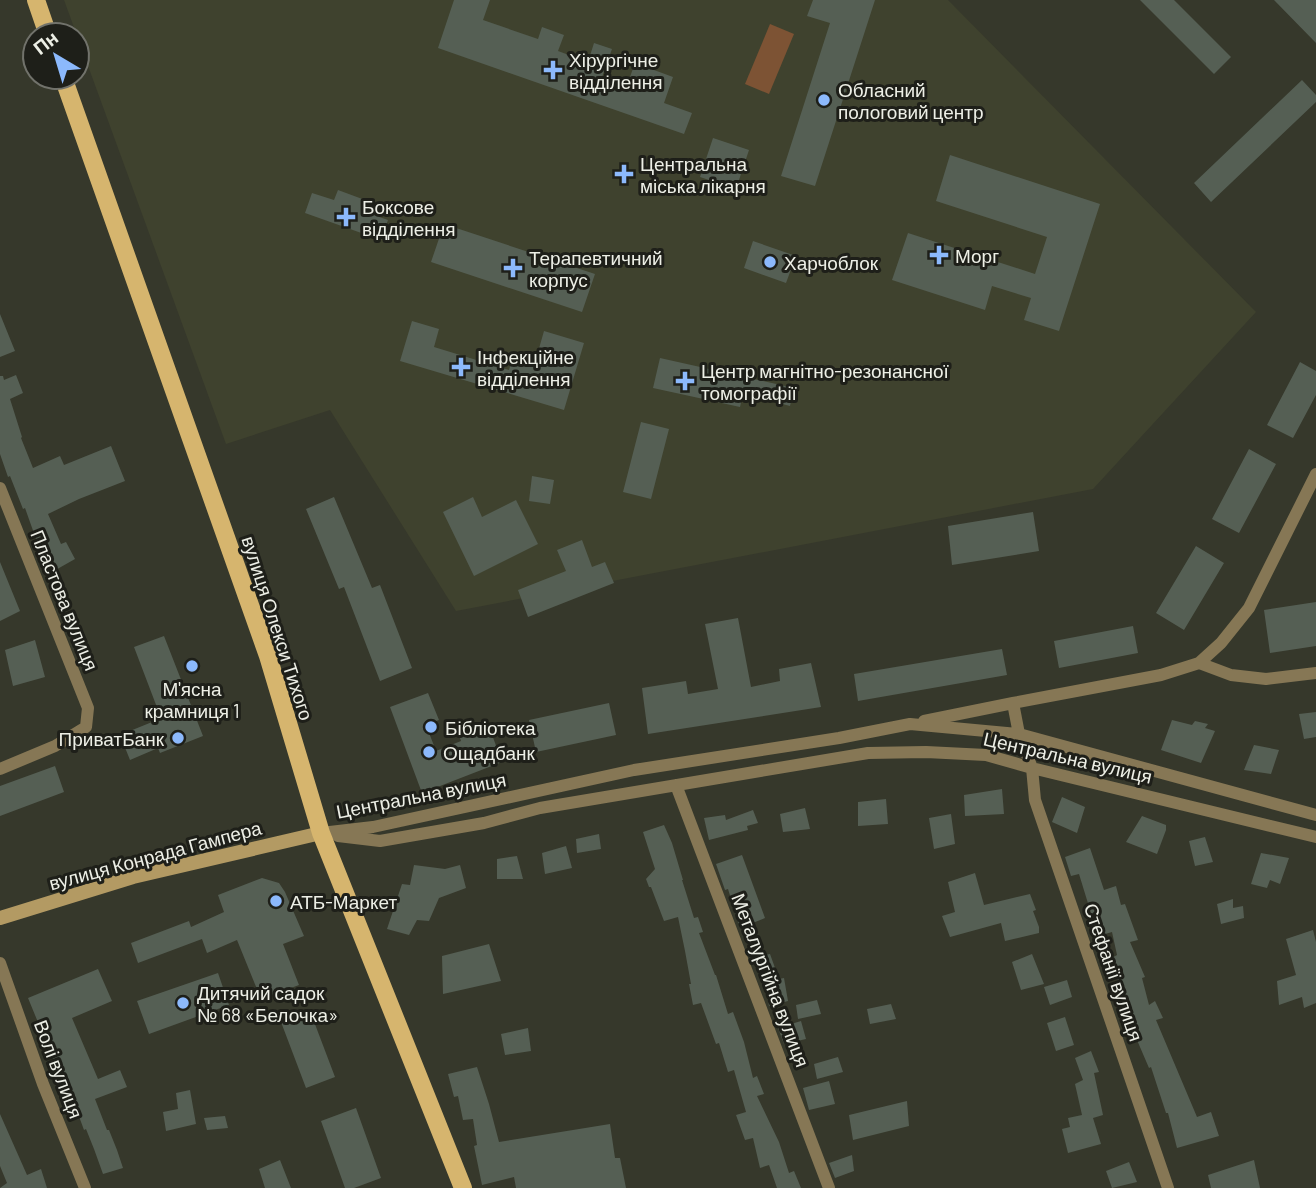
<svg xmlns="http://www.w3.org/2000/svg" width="1316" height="1188" viewBox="0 0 1316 1188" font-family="Barlow,sans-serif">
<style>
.built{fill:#3f422e}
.green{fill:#7d5334}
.building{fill:#555f54}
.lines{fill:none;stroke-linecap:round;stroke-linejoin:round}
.street{stroke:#867755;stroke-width:12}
.secondary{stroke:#b39a63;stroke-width:14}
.primary{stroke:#d6b56e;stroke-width:18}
.poi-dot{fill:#8cb9fc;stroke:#1e1f19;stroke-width:2.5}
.labels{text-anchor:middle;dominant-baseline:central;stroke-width:6;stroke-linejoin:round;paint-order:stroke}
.poi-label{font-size:19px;fill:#edefe6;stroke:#1e1f19;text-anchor:start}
.street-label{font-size:19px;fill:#edefe6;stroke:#1e1f19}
</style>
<rect width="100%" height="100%" fill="#36382b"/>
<!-- built -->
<path class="built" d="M64 0H948L1256 312 1093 489 456 611 330 410 226 444Z"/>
<!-- green -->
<path class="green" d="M770 24 794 34 769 94 745 84Z"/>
<!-- building -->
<path class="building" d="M454 0H490L483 20 538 39 542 27 564 35 558 51 588 62 594 43 612 49 601 80 626 88 635 63 673 77 664 103 692 113 684 134 438 48Z
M813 0H875L815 186 781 176 830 23 807 16Z
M1140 0H1174L1231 57 1214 74Z
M1274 0H1316V43Z
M1302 80 1316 95V102L1211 202 1194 183Z
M713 138 749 150 736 189 700 177Z
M950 155 1100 204 1059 331 1024 320 1031 298 992 286 985 310 892 280 908 233 1035 274 1047 237 936 201Z
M338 190 365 200 362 211 388 220 381 240 305 213 312 193 334 200Z
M444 224 595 274 582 312 431 262Z
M753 241 796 256 786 283 744 268Z
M0 314 15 351 0 357Z
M412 321 439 329 434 347 509 370 512 359 534 366 544 331 584 343 564 410 400 361Z
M660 358 794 388 790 406 743 394 740 407 653 388Z
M1300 362 1316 371V395L1293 438 1267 425Z
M16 375 23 393 10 399 22 437 21 438 33 468 60 456 64 465 111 446 125 481 79 499 48 514 61 544 66 542 75 559 52 572 36 539 25 508 23 509 10 476 8 477 0 454V376H3L4 380Z
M641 422 669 429 651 499 623 492Z
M1249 449 1276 464 1239 533 1212 519Z
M532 476 554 480 550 504 529 501Z
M334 497 372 588 380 585 412 668 380 681 344 587 339 589 306 509Z
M473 497 482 517 516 500 538 544 474 576 443 512Z
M1033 512 1039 551 952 565 948 526Z
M582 540 592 567 605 562 614 583 528 617 518 590 566 571 557 550Z
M1196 546 1224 563 1184 630 1156 613Z
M0 562 20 611 0 621Z
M1316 602V646L1270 653 1264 610Z
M738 618 751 687 780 681 779 669 811 663 821 707 648 734 642 688 686 681 688 694 718 689 705 624Z
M1133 626 1138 653 1059 668 1054 641Z
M164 636 203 736 160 753 158 748 130 760 120 735 157 720 154 712 158 710 134 647Z
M35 640 45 677 13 686 5 650Z
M1002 649 1007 675 858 701 854 674Z
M428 693 439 720 426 725 436 751 461 741 458 732 487 721 502 762 422 793 390 707Z
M609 703 616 735 536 752 529 720Z
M1316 712V737L1304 739 1299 714Z
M1172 720 1192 725 1195 721 1208 724 1205 728 1215 731 1201 763 1161 750Z
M1254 745 1279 750 1271 774 1244 770Z
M55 766 64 792 0 816V786Z
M1002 789 1004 814 965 816 964 795Z
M1062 797 1085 807 1077 833 1052 822Z
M886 799 888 824 858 826V802Z
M805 808 810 829 783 832 780 814Z
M753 810 758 823 747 826 748 830 709 840 704 818 725 815 726 820Z
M951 814 955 844 934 849 929 818Z
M1142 816 1166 825V830L1157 854 1126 842Z
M664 825 672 843 683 880H682L694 918 698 917 703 932 699 933 715 975H716L728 1014 733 1012 744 1042 753 1078 757 1076 764 1094 757 1096 779 1142 789 1173 794 1171 801 1188H777L769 1165 760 1168 753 1138 745 1140 736 1115 746 1112 734 1070 728 1072 719 1043 716 1044 701 1003 693 1005 689 984H691L685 951 678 917 664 921 651 887H649L646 879 655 869 643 832Z
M599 834 601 849 577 853 576 839Z
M1205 837 1213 862 1195 866 1189 841Z
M566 846 572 868 545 874 542 853Z
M1090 848 1104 890 1116 886 1121 905 1125 904 1138 940 1130 942 1145 977 1142 978 1149 1005 1155 1001 1163 1018 1156 1020 1197 1117 1211 1112 1219 1136 1177 1148 1168 1113H1166L1151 1067 1149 1068 1134 1033 1124 994 1110 959 1117 955 1112 932 1098 936 1079 874 1071 876 1065 857Z
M1261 853 1289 858 1280 884 1270 880 1267 888 1251 884Z
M742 855 765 918 740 928 728 889 725 890 716 864Z
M517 856 523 879H497V859Z
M414 865 445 869 460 865 466 888 439 898 429 921 417 920 409 935 387 929 402 884 410 885Z
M975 873 984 905 1030 894 1036 910 1033 911 1039 927V933L1005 941 1001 923 950 937 942 916 955 912 948 882Z
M262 878 279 883 285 892 304 936 283 944 299 985 261 999 237 940 207 953 202 939 138 963 131 943 189 921 191 927 224 912 218 895Z
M1233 899V908L1243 906 1244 918 1221 924 1217 904Z
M1313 930 1316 942V1003L1304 1008 1302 997 1279 1005 1277 981 1296 975 1286 939Z
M489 944 501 981 443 994 442 956Z
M770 954 779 979 784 978 788 1001 769 1006 763 976 760 977 755 957Z
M1032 954 1044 984 1021 990 1012 962Z
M98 969 112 1001 72 1018 98 1079 120 1070 127 1087 95 1099 107 1130H109L117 1150 123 1168 103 1174 94 1149 86 1129 84 1130 62 1070 58 1071 28 998Z
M218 973 229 1005 149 1034 137 1001Z
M1067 980 1072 997 1050 1005 1044 987Z
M817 1000 821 1014 798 1019 796 1005Z
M891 1004 896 1019 870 1024 867 1009Z
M310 1011 335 1077 306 1088 281 1022Z
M1065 1017 1074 1045 1056 1051 1047 1023Z
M801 1021 806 1039 784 1044 778 1028Z
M528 1028 531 1051 505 1055 501 1034Z
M1091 1051 1099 1072 1094 1073 1103 1115 1093 1118 1101 1144 1068 1153 1062 1129 1070 1127 1068 1118 1082 1115 1075 1084 1083 1080 1075 1058Z
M838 1057 843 1072 817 1079 814 1064Z
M477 1067 489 1104 499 1142 610 1124 615 1158H620L626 1188H516L514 1177 482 1185 474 1146 477 1145 473 1119 463 1120 458 1096 454 1097 448 1074Z
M829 1081 835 1104 809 1110 803 1088Z
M190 1090 196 1124 166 1131 163 1112 178 1109 176 1093Z
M907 1101 909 1126 853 1140 849 1115Z
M356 1108 381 1178 354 1188H345L321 1121Z
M0 1114 27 1175 41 1169 47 1188H0L7 1183 0 1166Z
M225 1116 228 1128 207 1130 204 1118Z
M852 1155 854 1171 835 1178 829 1163Z
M280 1160 291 1188H265L259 1169Z
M1254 1160 1260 1188H1211L1208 1175Z
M1129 1162 1137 1182 1112 1188 1106 1171Z"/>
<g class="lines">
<!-- street -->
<path class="street" d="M0 488 88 708 86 727 55 746 0 769
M1199 663 1221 643 1249 608 1316 474
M924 721 1013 703
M676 785 829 1188
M321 833 373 827 634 770 839 738 910 724 1019 734 1316 815
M338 836 380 841 484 823 540 808 868 753 926 752 986 755 1032 768 1316 837
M0 963 43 1084 85 1188
M1168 1188 1035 800 1032 768 1019 734 1013 703 1161 675 1199 663 1231 675 1266 679 1316 673"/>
<!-- secondary -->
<path class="secondary" d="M0 918 133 877 321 833"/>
<!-- primary -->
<path class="primary" d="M36 0 48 35
M63 77 268 656 321 833 463 1188"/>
</g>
<!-- markers -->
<g class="poi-dot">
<path d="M549.5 59.5h7v7h7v7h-7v7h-7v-7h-7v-7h7z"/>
<circle cx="824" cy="100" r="7"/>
<path d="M620.5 163.5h7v7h7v7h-7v7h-7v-7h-7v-7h7z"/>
<path d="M342.5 206.5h7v7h7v7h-7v7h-7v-7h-7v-7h7z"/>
<path d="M935.5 244.5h7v7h7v7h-7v7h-7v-7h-7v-7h7z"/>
<circle cx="770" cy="262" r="7"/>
<path d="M509.5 257.5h7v7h7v7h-7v7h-7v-7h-7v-7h7z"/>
<path d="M457.5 356.5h7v7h7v7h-7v7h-7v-7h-7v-7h7z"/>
<path d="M681.5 370.5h7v7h7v7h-7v7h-7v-7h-7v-7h7z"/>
<circle cx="192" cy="666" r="7"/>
<circle cx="431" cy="727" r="7"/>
<circle cx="178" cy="738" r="7"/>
<circle cx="429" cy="752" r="7"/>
<circle cx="276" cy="901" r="7"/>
<circle cx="183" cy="1003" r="7"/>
</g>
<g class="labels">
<!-- poi labels -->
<g class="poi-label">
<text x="569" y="59">Хірургічне<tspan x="569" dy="22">відділення</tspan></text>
<text x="838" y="89">Обласний<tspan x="838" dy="22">пологовий центр</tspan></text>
<text x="640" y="163">Центральна<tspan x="640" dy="22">міська лікарня</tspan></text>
<text x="362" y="206">Боксове<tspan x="362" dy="22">відділення</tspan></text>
<text x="955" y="255">Морг</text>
<text x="529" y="257">Терапевтичний<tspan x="529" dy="22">корпус</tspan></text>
<text x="784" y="262">Харчоблок</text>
<text x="477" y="356">Інфекційне<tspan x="477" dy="22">відділення</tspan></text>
<text x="701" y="370">Центр магнітно-резонансної<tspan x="701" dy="22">томографії</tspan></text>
<text x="192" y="688" text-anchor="middle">М'ясна<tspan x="192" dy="22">крамниця 1</tspan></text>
<text x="445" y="727">Бібліотека</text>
<text x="164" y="738" text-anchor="end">ПриватБанк</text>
<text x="443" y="752">Ощадбанк</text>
<text x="290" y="901">АТБ-Маркет</text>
<text x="197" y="992">Дитячий садок<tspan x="197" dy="22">№ 68 «Белочка»</tspan></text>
</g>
<!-- street labels -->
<g class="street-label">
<text transform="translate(65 600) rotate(68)">Пластова вулиця</text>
<text transform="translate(278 628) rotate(72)">вулиця Олекси Тихого</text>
<text transform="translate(1068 757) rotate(13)">Центральна вулиця</text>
<text transform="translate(421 795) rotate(-11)">Центральна вулиця</text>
<text transform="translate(155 855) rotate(-15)">вулиця Конрада Гампера</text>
<text transform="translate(1114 972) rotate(71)">Стефанії вулиця</text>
<text transform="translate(771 980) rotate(69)">Металургійна вулиця</text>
<text transform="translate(59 1069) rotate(69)">Волі вулиця</text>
</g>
</g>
<!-- north arrow -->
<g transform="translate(56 56) rotate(322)"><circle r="33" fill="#1e1f19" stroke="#71726b" stroke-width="2"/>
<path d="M0-5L12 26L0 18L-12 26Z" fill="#8cb9fc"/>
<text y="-10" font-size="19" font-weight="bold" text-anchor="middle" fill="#edefe6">Пн</text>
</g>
</svg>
